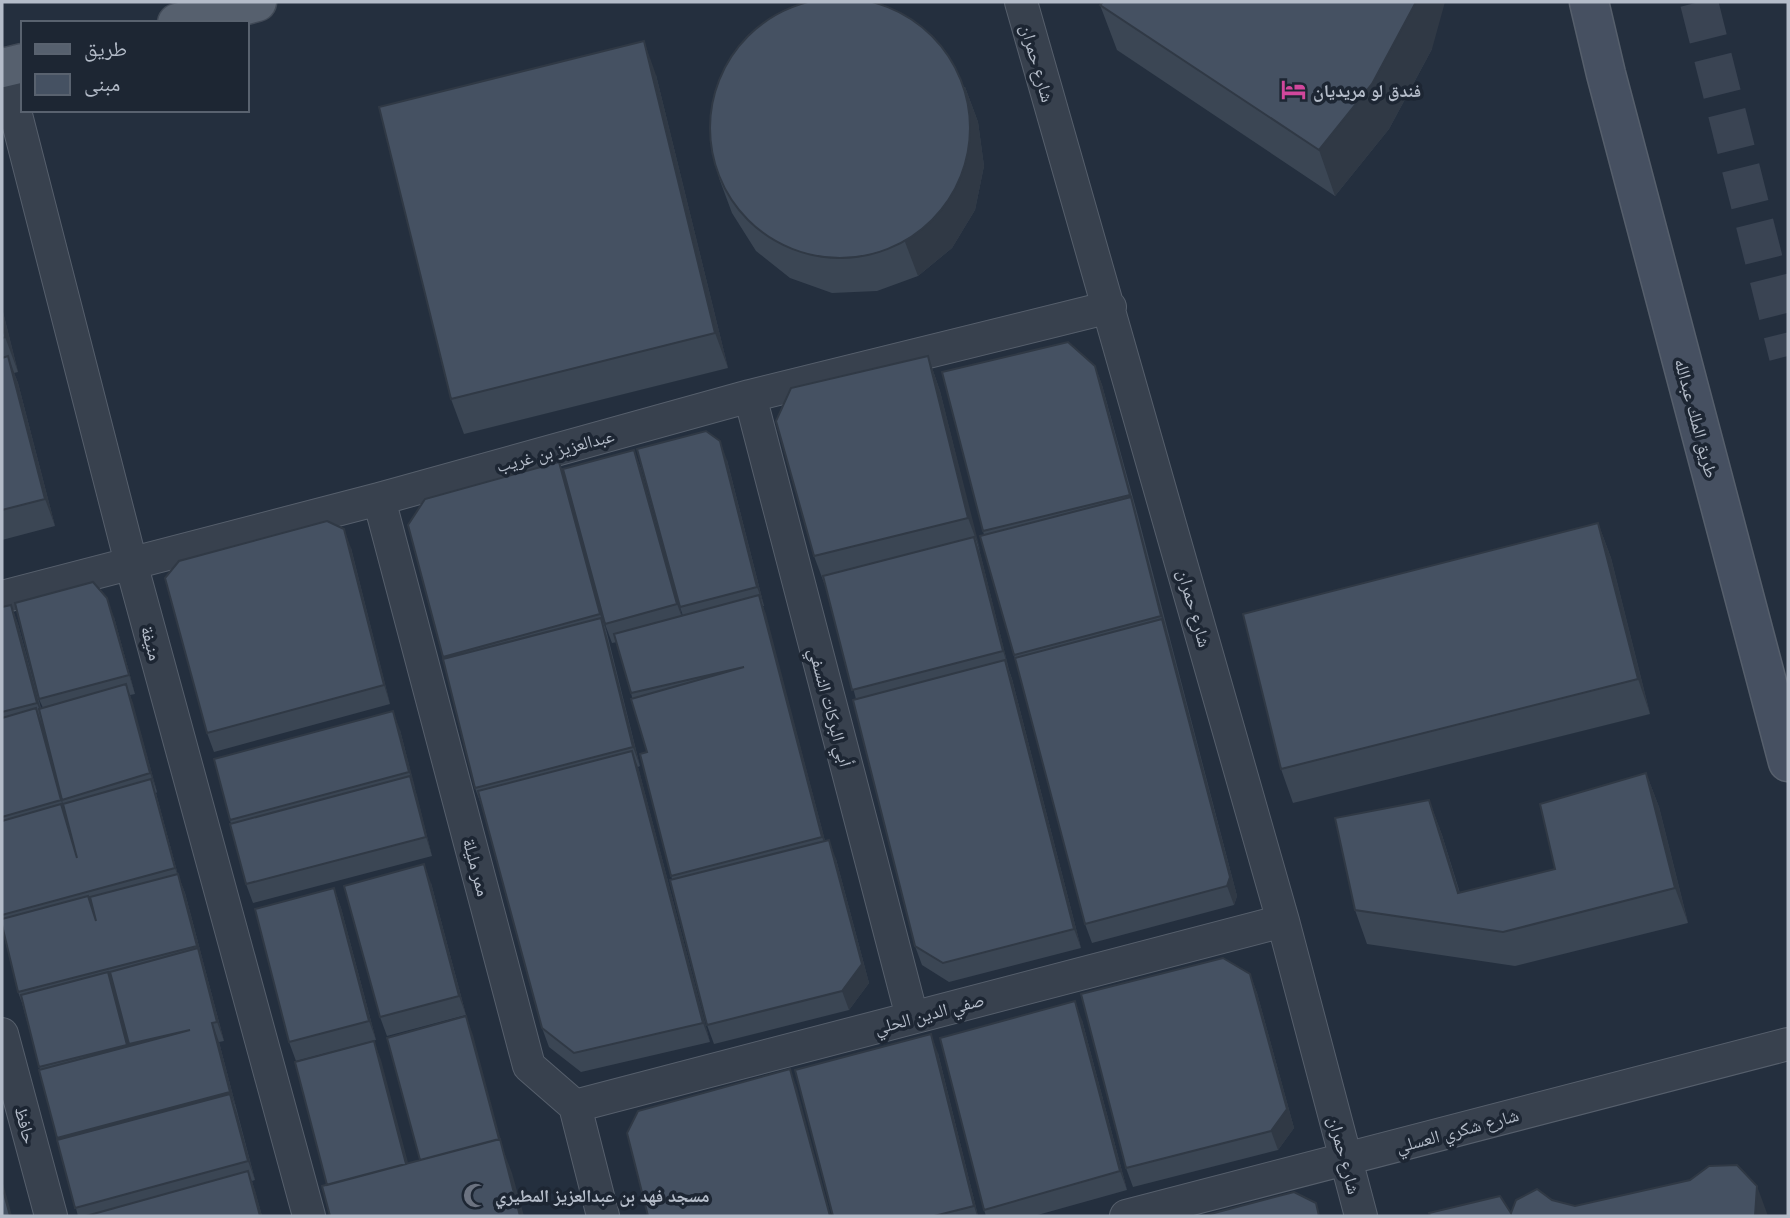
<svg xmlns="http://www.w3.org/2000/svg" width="1790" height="1218" viewBox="0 0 1790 1218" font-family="'Noto Sans','Noto Naskh Arabic',sans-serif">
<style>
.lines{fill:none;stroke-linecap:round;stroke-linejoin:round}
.highway-tunnel{stroke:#3a4453;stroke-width:38;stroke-dasharray:38 19;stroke-linecap:butt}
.street-casing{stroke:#565f6c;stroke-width:34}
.secondary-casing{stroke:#565f6c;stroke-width:41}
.primary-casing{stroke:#414a57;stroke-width:41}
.street{stroke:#38414e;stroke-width:32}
.secondary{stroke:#465061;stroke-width:38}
.primary{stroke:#56606e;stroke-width:38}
.wall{fill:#3b4654}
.shaded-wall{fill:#303945}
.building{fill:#455162;stroke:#303945;stroke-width:2}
.labels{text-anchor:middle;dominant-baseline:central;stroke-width:7;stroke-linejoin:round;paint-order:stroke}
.street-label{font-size:18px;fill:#b4bcc9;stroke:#1d2633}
.poi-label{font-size:18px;font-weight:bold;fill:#b4bcc9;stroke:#1d2633;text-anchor:start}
</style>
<rect width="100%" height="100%" fill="#242f3e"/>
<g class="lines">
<!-- highway-tunnel -->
<path class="highway-tunnel" d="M1699 2 1788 356"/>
<defs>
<path id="street" d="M1021 2 1283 921 1361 1216
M4 68 131 563 309 1216
M750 396 912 1017
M379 499 529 1066 575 1106 603 1216
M2 597 379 499 750 396 1110 307
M2 1034 51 1216
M575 1106 1283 921
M1126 1216 1788 1044"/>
<path id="secondary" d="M1589 2 1606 74 1788 762"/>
<path id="primary" d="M177 23 257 2
M2 68 23 63"/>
</defs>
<!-- street casing -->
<use href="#street" class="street-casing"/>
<!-- secondary casing -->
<use href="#secondary" class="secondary-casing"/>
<!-- primary casing -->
<use href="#primary" class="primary-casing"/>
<!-- street -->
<use href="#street" class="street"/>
<!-- secondary -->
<use href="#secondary" class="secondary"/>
<!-- primary -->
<use href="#primary" class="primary"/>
</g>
<!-- wall -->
<path class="wall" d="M1100 5 1432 49 1389 129 1335 196 1117 50Z
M656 75 728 368 464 434 451 399Z
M965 87 978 122 984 166 975 210 952 248 918 276 877 291 832 293 790 278 756 251 732 213 719 178Z
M2 308 18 372 14 373 18 383 55 526 2 540Z
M928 356 940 391 1009 670 1012 679 1081 948 949 982 922 965 915 946 856 699 827 591 814 556Z
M1095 366 1102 385 1138 516 1237 896 1234 905 1092 943 1085 924 1014 655 983 531Z
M634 450 641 469 682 616H683L680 607 727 460 764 606H763L825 841 836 859 869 983 849 1010 714 1044 707 1025 672 879 640 754 647 752 617 642 612 643 605 624Z
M559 462 566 481 607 633 640 766 638 767 710 1042 581 1072 549 1047 542 1028 482 807 475 788 444 658 408 525Z
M1598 523 1611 558 1650 714 1293 803 1281 769Z
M351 548 390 704 214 752 207 733Z
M11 605 18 624 41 708H43L39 699 114 617 135 694 130 695 157 792 156 793 178 875 185 893 224 1041 219 1042 255 1180 252 1181 262 1216H78L39 1070H40L22 1003 18 992 4 936 2 930V607Z
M400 730 432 856 253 903 246 884 230 820Z
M1646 773 1659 807 1688 923 1515 966 1367 944 1355 910 1429 800 1442 835 1460 893 1555 869Z
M431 883 466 1015 387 1036 380 1017Z
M334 888 341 908 376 1040 296 1061 289 1042Z
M1250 974 1257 993 1294 1128 1278 1150 1133 1187 1126 1168Z
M1082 1020 1127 1190 1034 1216H986L984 1210Z
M938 1053 978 1216H833Z"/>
<!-- shaded-wall -->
<path class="shaded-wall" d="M1416 2H1445L1432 49 1389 129 1335 196 1319 150Z
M644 41 656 75 728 368 715 333Z
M965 87 978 122 984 166 975 210 952 248 918 276 905 242Z
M2 308 18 372 5 337 2 324Z
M8 356 18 383 55 526 45 499Z
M928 356 940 391 981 553 968 518Z
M1095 366 1102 385 1168 635 1161 616Z
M720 441 727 460 764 606 757 587Z
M634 450 641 469 684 623 677 604Z
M559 462 566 481 607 633 600 614Z
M1598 523 1611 558 1650 714 1638 679Z
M344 529 351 548 390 704 384 685Z
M974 537 981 556 1009 670 1003 651Z
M759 595 766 614 829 856 822 837Z
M107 598 114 617 135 694 129 675Z
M11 605 18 624 44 722 37 703Z
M601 618 607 637 640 766 633 747Z
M1162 619 1169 638 1237 896 1234 905 1227 886Z
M1005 660 1012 679 1081 948 1074 929Z
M126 684 133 703 157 792 150 773Z
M36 708 43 727 67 819 61 800Z
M393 711 400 730 416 791 409 772Z
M632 751 639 770 710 1042 703 1023Z
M1646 773 1659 807 1688 923 1675 888Z
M410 776 417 795 432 856 426 837Z
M151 779 157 798 178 875 185 893 224 1041 217 1022 181 885 175 868Z
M1429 800 1442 835 1470 928 1458 893Z
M829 840 836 859 869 983 849 1010 842 991Z
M424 864 431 883 466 1015 459 996Z
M334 888 341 908 376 1040 369 1021Z
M108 972 115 991 134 1064 127 1045Z
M1250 974 1257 993 1294 1128 1278 1150 1271 1131Z
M1075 1001 1082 1020 1127 1190 1120 1171Z
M466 1016 473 1035 504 1152 512 1173 524 1216H520Z
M212 1023 219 1042 237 1111 230 1092Z
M931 1034 938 1053 978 1216H977L974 1206Z
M374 1041 381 1060 416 1193 409 1174Z
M790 1069 797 1088 831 1216H830Z
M230 1094 237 1113 255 1180 248 1161Z
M248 1171 255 1190 262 1216H260Z
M2 1180 12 1216H10L2 1186Z
M1757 1186 1768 1216H1755Z"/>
<!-- building -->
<path class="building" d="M710 128a130 130 0 1 1 260 0a130 130 0 1 1-260 0Z
M1103 2H1416L1372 84 1319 150 1100 5Z
M644 41 715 333 451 399 379 107Z
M2 324 5 337 2 338Z
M1068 342 1095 366 1130 495 983 531 942 372Z
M8 356 45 499 2 510V358Z
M928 356 968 518 814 556 776 421 791 388Z
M706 431 720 441 757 587 680 607 637 449Z
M634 450 677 604 605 624 563 469Z
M559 462 600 614 443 657 408 525 425 499Z
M1131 497 1161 616 1014 655 980 536Z
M327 521 344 529 384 685 207 733 165 578 179 561Z
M1598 523 1638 679 1281 769 1243 614Z
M974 537 1003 651 852 690 823 576Z
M93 582 107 598 129 675 39 699 15 603Z
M759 595 822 837 671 876 640 754 647 752 631 699 744 667 631 693 614 634Z
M11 605 37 703 2 712V607Z
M601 618 633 747 475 788 443 659Z
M1162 619 1230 877 1227 886 1085 924 1015 658Z
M1005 660 1074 929 943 963 915 946 853 700Z
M126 684 150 773 62 800 39 709Z
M36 708 61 800 2 817V718Z
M393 711 409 772 230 820 214 759Z
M632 751 703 1023 574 1053 542 1028 478 791Z
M1646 773 1675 888 1503 932 1355 910 1335 818 1429 800 1458 893 1555 869 1540 804Z
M410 776 426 837 246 884 230 824Z
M151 779 175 868 2 915V821L61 804 77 858 63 804Z
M829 840 862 964 842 991 707 1025 670 880Z
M424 864 459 996 380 1017 344 886Z
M178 874 197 946 18 992 2 925V919L88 896 96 921 90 897Z
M334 888 369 1021 289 1042 255 909Z
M198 948 217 1022 212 1023 230 1092 57 1138 39 1070 190 1030 129 1044 110 972Z
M1223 958 1250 974 1287 1109 1271 1131 1126 1168 1081 994Z
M108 972 127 1045 39 1067 21 995Z
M1075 1001 1120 1171 984 1210 940 1038Z
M466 1016 499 1139 420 1160 387 1038Z
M931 1034 974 1206 934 1216H833L795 1070Z
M374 1041 406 1164 327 1185 295 1062Z
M790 1069 830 1216H648L627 1133 638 1111Z
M230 1094 248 1161 75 1208 57 1140Z
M500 1139 520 1216H330L322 1186Z
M1737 1165 1757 1186 1755 1216H1430L1429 1213 1500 1196 1511 1213 1516 1200 1537 1189 1552 1200 1575 1206 1690 1180 1709 1166Z
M248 1171 260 1216H86Z
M2 1186 10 1216H2Z
M1294 1192 1316 1203 1319 1216H1203Z"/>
<!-- icons -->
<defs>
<symbol id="hotel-bare" viewBox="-9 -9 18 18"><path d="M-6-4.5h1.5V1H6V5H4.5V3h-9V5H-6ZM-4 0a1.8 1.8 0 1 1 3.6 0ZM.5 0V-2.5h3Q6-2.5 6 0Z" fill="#d1479c" stroke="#1d2633" stroke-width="2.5" paint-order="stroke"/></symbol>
<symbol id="mosque-bare" viewBox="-9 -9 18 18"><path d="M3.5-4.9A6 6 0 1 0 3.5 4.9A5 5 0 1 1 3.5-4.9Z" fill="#6b7280" stroke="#1d2633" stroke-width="2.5" paint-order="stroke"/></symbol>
</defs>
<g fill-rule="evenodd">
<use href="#hotel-bare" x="1276" y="72" width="35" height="35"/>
<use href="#mosque-bare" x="458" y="1178" width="35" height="35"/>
</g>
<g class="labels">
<!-- street labels -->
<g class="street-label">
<text transform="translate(1038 63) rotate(74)">شارع حمران</text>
<text transform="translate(1697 418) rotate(75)">طريق الملك عبدالله</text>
<text transform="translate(555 450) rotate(-15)">عبدالعزيز بن غريب</text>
<text transform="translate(1195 608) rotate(74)">شارع حمران</text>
<text transform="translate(152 643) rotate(75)">منيفة</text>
<text transform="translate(831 707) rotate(75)">أبي البركات النسفي</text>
<text transform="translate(477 867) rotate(75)">ممر مليلة</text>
<text transform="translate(929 1013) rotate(-15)">صفي الدين الحلي</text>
<text transform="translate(26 1125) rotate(75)">حافظ</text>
<text transform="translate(1457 1130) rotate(-15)">شارع شكري العسلي</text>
<text transform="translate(1345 1155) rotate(75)">شارع حمران</text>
</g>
<!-- poi labels -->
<g class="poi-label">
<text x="1313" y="90">فندق لو مريديان</text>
<text x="495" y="1195">مسجد فهد بن عبدالعزيز المطيري</text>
</g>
</g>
<!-- border -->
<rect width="1790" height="1218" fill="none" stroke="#b4bcc9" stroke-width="7"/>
<!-- legend -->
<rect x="21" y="21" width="228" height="91" fill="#1d2633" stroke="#59626f" stroke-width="2"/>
<rect x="35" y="44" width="35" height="10" fill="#56606e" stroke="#59626f" stroke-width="2"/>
<text x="84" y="56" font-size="21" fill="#b4bcc9">طريق</text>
<rect x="35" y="74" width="35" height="21" fill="#455162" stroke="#59626f" stroke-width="2"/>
<text x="84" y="91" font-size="21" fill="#b4bcc9">مبنى</text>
</svg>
